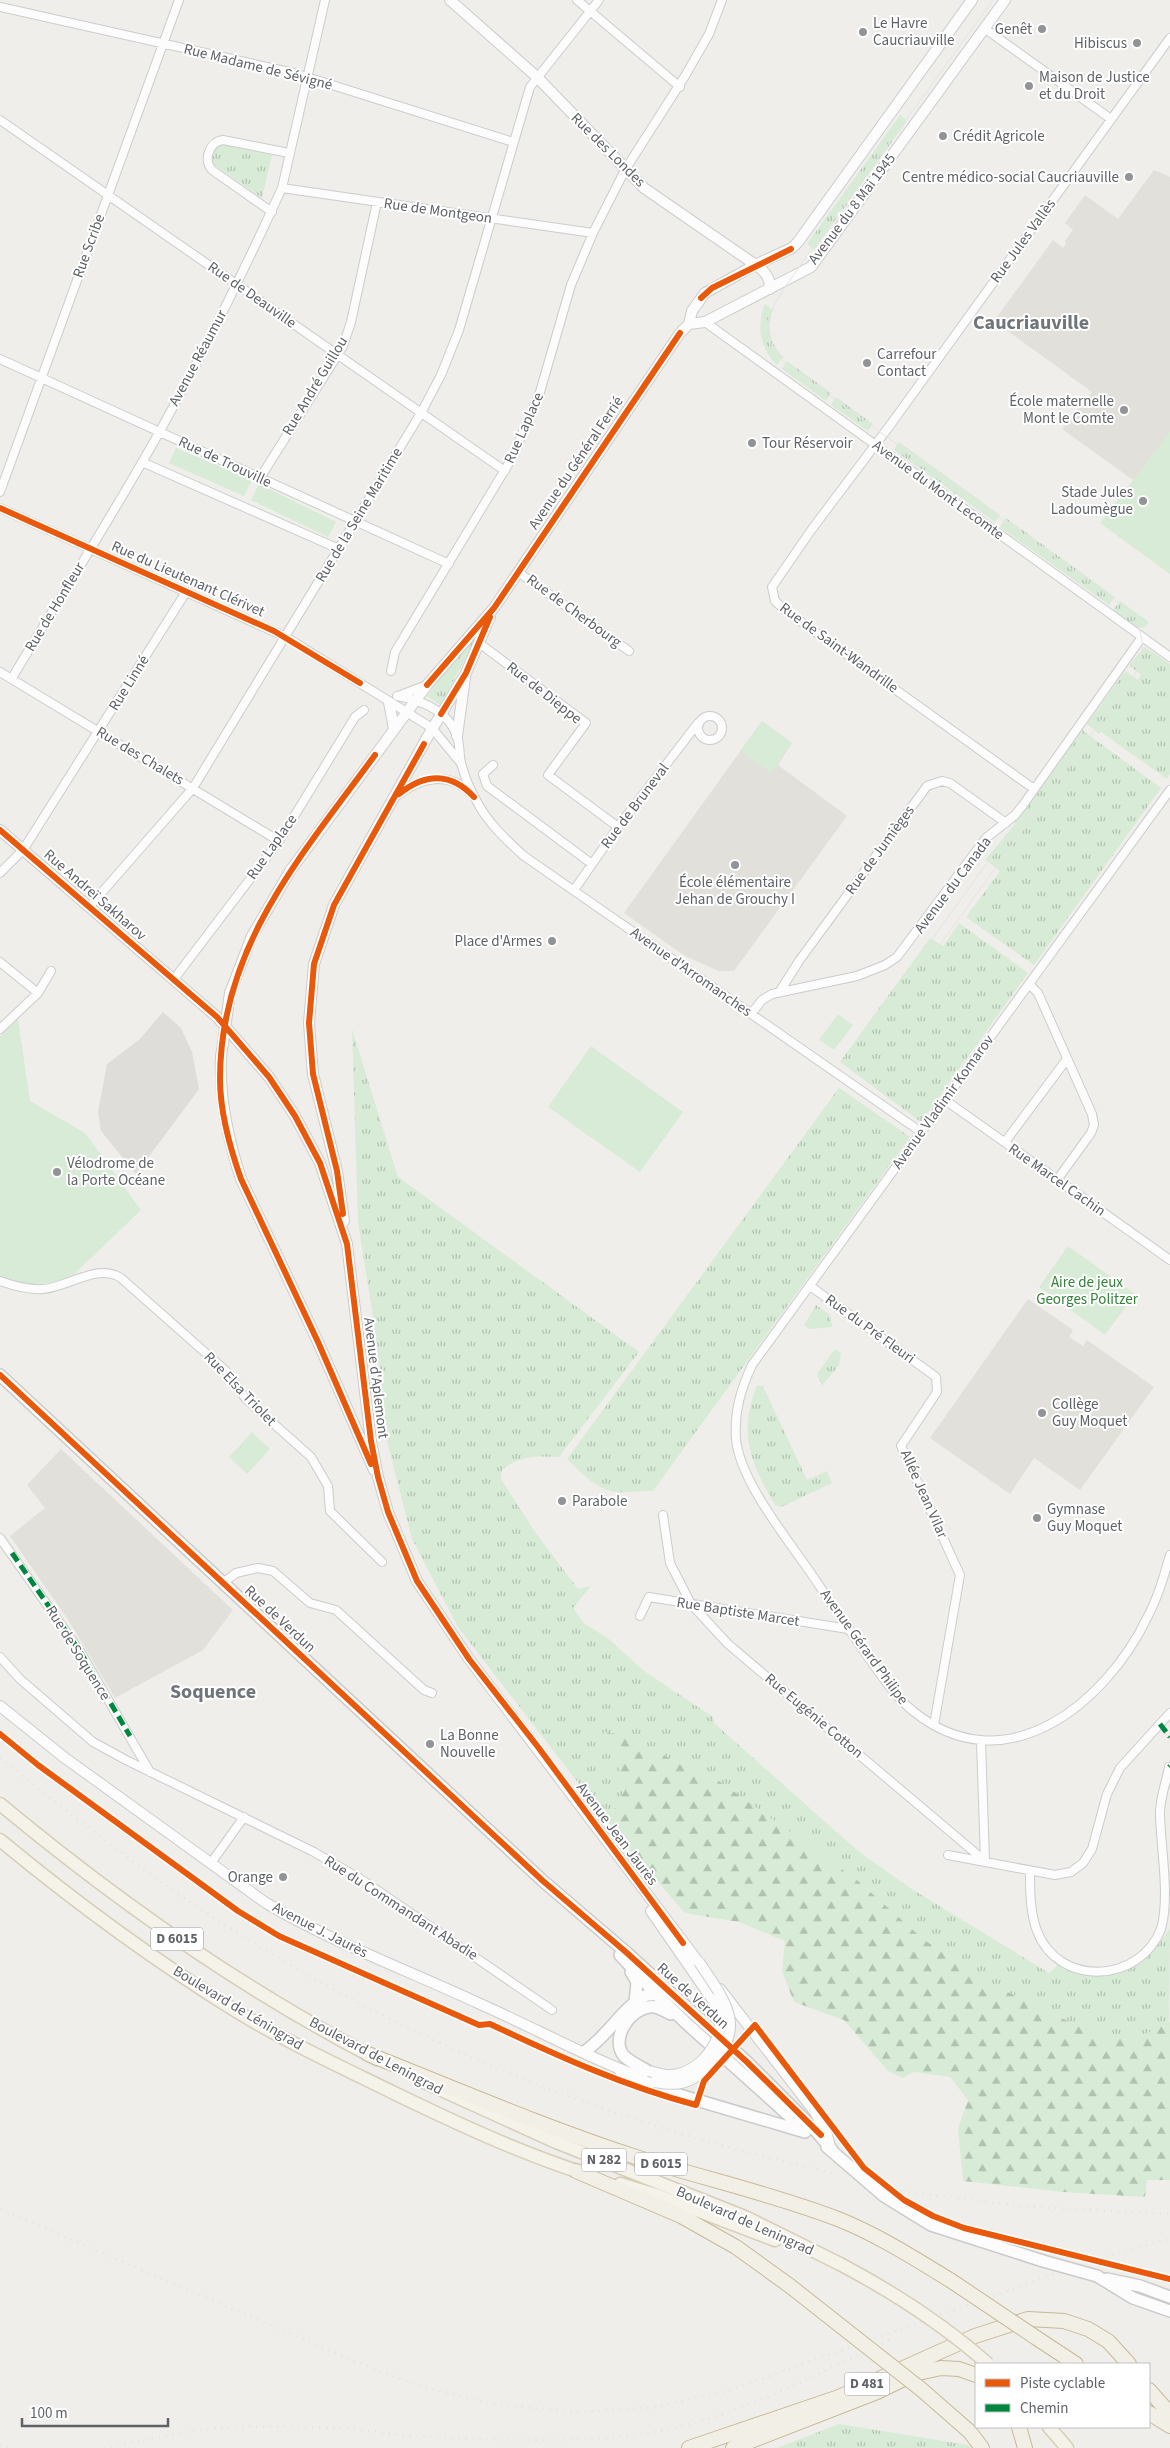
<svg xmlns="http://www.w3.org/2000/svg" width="1170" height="2448" viewBox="0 0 1170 2448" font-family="'Source Sans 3',sans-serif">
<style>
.industrial{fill:#dfddda}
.education{fill:#e2e0da}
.grass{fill:url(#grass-tufts)}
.forest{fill:url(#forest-firs)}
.park{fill:#d8ebd6}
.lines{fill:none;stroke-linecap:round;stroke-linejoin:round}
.minor-casing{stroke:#cbcccc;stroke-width:10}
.tertiary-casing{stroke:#cbcccc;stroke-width:12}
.secondary-casing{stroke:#cacacb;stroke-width:14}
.primary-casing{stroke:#d7ceb8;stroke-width:15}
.trunk-casing{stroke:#c8b996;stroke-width:16}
.minor{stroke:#fdfcfc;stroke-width:8}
.tertiary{stroke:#fdfcfc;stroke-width:10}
.secondary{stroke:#fdfcfc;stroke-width:11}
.primary{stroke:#f4f2e9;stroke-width:12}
.trunk{stroke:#f2f0e6;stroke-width:14}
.tram{stroke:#e4e4e4;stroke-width:1}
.rail{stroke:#e4e4e4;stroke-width:3;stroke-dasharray:1 6;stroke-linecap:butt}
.tertiary-bridge-casing{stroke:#cbcccc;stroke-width:12;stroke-linecap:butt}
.secondary-bridge-casing{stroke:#cacacb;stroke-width:14;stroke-linecap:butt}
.primary-bridge-casing{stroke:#d7ceb8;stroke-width:15;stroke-linecap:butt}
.trunk-bridge-casing{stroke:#c8b996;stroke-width:16;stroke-linecap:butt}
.tertiary-bridge{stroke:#fdfcfc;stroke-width:10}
.secondary-bridge{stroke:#fdfcfc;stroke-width:11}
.primary-bridge{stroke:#f4f2e9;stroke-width:12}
.trunk-bridge{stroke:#f2f0e6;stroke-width:14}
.quiet{stroke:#00873e;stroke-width:5;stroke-dasharray:10 5;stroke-linecap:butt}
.cycleway-casing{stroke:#fff;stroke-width:9}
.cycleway{stroke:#e8590c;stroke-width:6}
.poi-dot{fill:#919496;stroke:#fff;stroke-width:2}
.labels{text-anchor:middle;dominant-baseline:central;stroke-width:4;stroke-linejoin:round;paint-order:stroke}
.shield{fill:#fff;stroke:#8f9295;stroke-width:1}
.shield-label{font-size:14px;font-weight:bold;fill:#5f6368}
.poi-label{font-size:15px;fill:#5f6368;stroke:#fff;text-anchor:start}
.street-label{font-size:15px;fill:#5f6368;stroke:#fff}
.park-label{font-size:15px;fill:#348238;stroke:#fff}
.district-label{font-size:20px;font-weight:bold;fill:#70757a;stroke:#fff}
</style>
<defs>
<pattern id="grass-tufts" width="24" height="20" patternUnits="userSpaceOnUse" patternTransform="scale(1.25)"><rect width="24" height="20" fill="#d8ebd6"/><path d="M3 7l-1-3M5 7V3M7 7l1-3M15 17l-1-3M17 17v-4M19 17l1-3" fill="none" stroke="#b2c2b1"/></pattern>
<pattern id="forest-firs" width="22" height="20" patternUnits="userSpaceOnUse" patternTransform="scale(1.25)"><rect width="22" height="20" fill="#d8ebd6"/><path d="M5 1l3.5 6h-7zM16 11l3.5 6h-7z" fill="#b2c2b1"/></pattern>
</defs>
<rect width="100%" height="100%" fill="#efeeea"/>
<!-- industrial -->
<path class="industrial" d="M163 1012 181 1028 192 1052 199 1089 136 1174 101 1131 98 1112 107 1064 140 1039Z"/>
<!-- education -->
<path class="education" d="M1154 170 1170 177V432L1140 473 1133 480 1062 429 1092 392 994 321 1053 240 1063 248 1066 243 1065 241 1073 230 1065 223 1085 195 1118 219Z
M762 721 792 743 778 765 847 816 734 971H719L685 956 624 913Z
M1028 1299 1073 1330 1069 1337 1083 1346 1087 1340 1154 1387 1080 1490 1034 1458 1010 1494 930 1438Z
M61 1449 233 1610 203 1650 115 1698 67 1618 10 1536 45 1508 27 1485Z"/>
<!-- grass -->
<path class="grass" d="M900 115 907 121 814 250 807 244Z
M221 144 272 155 262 198 213 164C210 156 215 149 221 144Z
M765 304 773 310C766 327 770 344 783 357L777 365C760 348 756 326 765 304Z
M787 361 831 393 826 401 782 369Z
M836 397 873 424 868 431 831 405Z
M899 442 1000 515 995 522 894 450Z
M1006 518 1115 597 1109 605 1000 527Z
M1120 601 1149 622 1145 627 1137 628 1113 610Z
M490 614 440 705 427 696Z
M1145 647 1170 664V774L1167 779 1101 732 1099 734 1087 724 1125 671 1138 680 1141 675 1129 665Z
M1082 730 1161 788 1034 965 966 917 1000 871 985 860 1015 824 1014 822Z
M959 923 1028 973 921 1122 840 1062 930 938 943 946Z
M352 1029 398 1177 639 1352 559 1457C537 1456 520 1455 502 1470L501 1478 508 1490 535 1532 578 1589 591 1586 573 1608 584 1623 610 1640 644 1671 713 1717 714 1723 858 1851 910 1888 1049 1973 1060 1963 1091 1973 1135 1962 1159 1943 1170 1929 1169 2023 1130 2041 1084 2029 981 1979 923 1939 858 1881 715 1778 688 1769 631 1736 604 1733 615 1755 625 1790 612 1813 630 1850 458 1627 412 1539 387 1441 374 1323 358 1222Z
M839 1088 910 1137 653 1491C641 1490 629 1493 617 1492 596 1490 582 1473 567 1459Z
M816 1305 830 1315 832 1327 809 1329 804 1325Z
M835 1349 841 1353 839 1365 822 1386 817 1374Z
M757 1385 763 1386 807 1480 827 1471 832 1483 781 1507 775 1505C750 1462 738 1434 757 1385Z
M839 2424 968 2445 971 2448H777Z"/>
<!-- forest -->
<path class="forest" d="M603 1732 631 1736 688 1769 715 1778 858 1881 923 1939 981 1979 1084 2029 1130 2041 1170 2022V2180H1147L1145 2197 1063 2192 963 2181 958 2128 968 2100 950 2077 914 2072 903 2078 888 2071 844 2020 794 2002 782 1971 785 1941 739 1922 685 1913 630 1850 612 1813 625 1790 615 1755Z"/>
<!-- park -->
<path class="park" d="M1170 432V574L1100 523Z
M176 448 252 480 244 496 169 463Z
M259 484 336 522 328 537 251 500Z
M762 721 792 743 771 773 740 751Z
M838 1014 853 1025 834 1050 819 1040Z
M18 1019 30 1101 85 1133 141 1210 72 1276C48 1286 24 1287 0 1276V1036Z
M591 1046 683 1112 640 1172 548 1107Z
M1068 1246 1135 1294 1105 1335 1039 1287Z
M252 1432 270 1449 247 1474 229 1457Z"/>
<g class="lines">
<defs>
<path id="minor" d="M577 0 680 87
M0 7 294 73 513 142
M984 28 1111 119
M0 120 505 471
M282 188 593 233
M272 212 212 170C203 160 209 142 223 140L289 153
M705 322 1170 657
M0 359 449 564
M142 462 339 549
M260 478 343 346 351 322 377 202
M0 492 179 0
M0 508 286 637 432 728 460 762
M518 572 629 651
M479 643 586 723 548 775 618 827
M391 671 395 652 512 458 540 392 571 285 593 233 625 170 685 76 709 34 722 0
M0 672 279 841
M12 678C61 596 113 515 160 431 204 352 244 271 282 188L325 0
M397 696C420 700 448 710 457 736 460 744 459 754 461 763 464 774 469 788 475 798 486 821 505 839 524 856L921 1132
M398 696 427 685
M698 728a12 12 0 1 1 24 0a12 12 0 1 1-24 0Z
M493 765 483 774 487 786 592 864
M1034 789 786 611 775 601 772 587 812 529 891 424 1170 38
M1170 790 752 1365C741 1389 734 1411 736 1439 740 1481 786 1537 810 1572 831 1603 852 1634 873 1664 886 1681 896 1698 913 1711 1005 1786 1106 1704 1148 1616 1158 1597 1164 1576 1170 1555
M397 796C419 778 449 770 471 794
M0 873 23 850 186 592
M574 890 618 827 698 723
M90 906 193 788 421 413 441 375 459 330 530 87 599 0
M0 962 38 993
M174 979 279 841 355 717 364 710
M1029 984 1038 993 1092 1114 1094 1125 1091 1133 1057 1180
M780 991 799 961 927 786 942 781 950 783 1006 823
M751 1014 762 1000 772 994 857 976 885 965 897 957 986 838 1015 815 1023 805 1142 637
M0 1029 38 993 51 971
M945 1100 1170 1260
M1005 1142 1067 1059
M0 1281C14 1286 28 1290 43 1289 69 1287 97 1263 121 1278L226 1371 246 1399 311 1457 328 1486 330 1511 382 1562
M810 1286 936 1377 937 1392 901 1446 960 1575 934 1725
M663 1515 670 1563 691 1604 728 1644 985 1861
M0 1538 81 1653 150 1772
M223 1583 236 1573 258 1568 273 1571 310 1603 336 1610 424 1690 432 1693
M640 1616 649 1597 848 1629
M0 1657 20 1679 93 1742 126 1760 314 1852 364 1881 552 2010
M981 1741 985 1861
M948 1855 1055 1875 1071 1872 1083 1863 1092 1849 1107 1794 1120 1768 1170 1713
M211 1863 244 1817
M1030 1871C1030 1891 1030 1912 1037 1931 1059 1988 1140 1983 1161 1929 1170 1898 1161 1849 1160 1816 1159 1801 1166 1783 1169 1767"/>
<path id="tertiary" d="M450 0 537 77 644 188 760 268C767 274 770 279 770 289
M689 324 705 322 811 267 1005 0
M689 324 692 311 705 293 755 265 792 248 798 242 972 0
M389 702 394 729
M457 736 465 678
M0 830 217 1017 269 1077 295 1116 320 1163 347 1244 371 1441 378 1477 388 1512 417 1581 469 1659 703 1968
M230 993 252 936 290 871 427 685 494 608 680 333 689 324
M221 1057C219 1099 228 1139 241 1179L318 1342 374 1470
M344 1221 337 1171 313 1074 309 1023 314 964 334 905 428 736 466 673 490 617
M0 1706 65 1758 266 1903C334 1943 407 1970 478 2003 537 2029 594 2061 654 2082
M651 1911 712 1999
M720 1989 815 2112 827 2135 830 2147"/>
<path id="secondary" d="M0 1375 543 1881 627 1953 747 2062 816 2131 832 2150
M620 1955 656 1994 686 2023 806 2131
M631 1972 637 1982 635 2003
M584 2052C607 2037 623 2007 645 1996 649 1994 655 1995 660 1994
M620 2070 632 2081 805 2132
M648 2071C641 2067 630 2062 624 2056 610 2039 629 2010 649 2007 656 2005 664 2011 671 2014
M827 2147 884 2196 931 2225 1043 2261
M1097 2276 1133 2298 1170 2311
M1107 2279 1140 2286 1170 2297"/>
<path id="primary" d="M0 1804C117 1901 241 1989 377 2059
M0 1840C75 1902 154 1960 236 2011 287 2042 341 2067 394 2093 456 2123 520 2153 586 2174
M424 2082 556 2142 745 2217 840 2264
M620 2184 659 2196 775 2240
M1049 2427 1067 2448"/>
<path id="trunk" d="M368 2054C458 2090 547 2128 639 2158 705 2179 773 2194 838 2219 878 2235 914 2258 950 2280
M576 2171 681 2216 736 2247 790 2286
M1041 2341 1076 2364
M922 2390 970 2432 982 2448
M1149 2390 1170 2414
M1149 2413 1170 2426
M1019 2427 1025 2448
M689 2448 839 2397 975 2336 1028 2319 1064 2321 1088 2329 1108 2341 1129 2364
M733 2448 877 2392 914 2374 941 2368 959 2369 976 2375"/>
</defs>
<!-- minor casing -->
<use href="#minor" class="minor-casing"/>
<!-- tertiary casing -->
<use href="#tertiary" class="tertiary-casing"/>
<!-- secondary casing -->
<use href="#secondary" class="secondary-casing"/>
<!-- primary casing -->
<use href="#primary" class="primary-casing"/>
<!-- trunk casing -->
<use href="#trunk" class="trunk-casing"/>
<!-- minor -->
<use href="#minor" class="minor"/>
<!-- tertiary -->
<use href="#tertiary" class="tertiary"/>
<!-- secondary -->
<use href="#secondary" class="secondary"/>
<!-- primary -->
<use href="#primary" class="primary"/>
<!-- trunk -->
<use href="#trunk" class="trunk"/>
<!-- tram -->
<path class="tram" d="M932 939 1000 845 1025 816
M940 945 1135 674C1150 645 1141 620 1116 601L788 366C753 332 769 311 792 277L993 0"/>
<!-- rail -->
<path class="rail" d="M0 1758C68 1812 135 1866 208 1914 401 2041 609 2124 834 2173
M902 2191 1022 2206 1170 2214
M0 2209 354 2361 414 2384 491 2404 574 2412 655 2407 728 2391 1099 2258 1170 2239
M0 2445 12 2448
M104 2448C142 2441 181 2431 220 2428 260 2425 301 2427 342 2428 366 2429 390 2435 414 2436 488 2440 576 2444 649 2433 735 2419 813 2375 891 2340"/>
<defs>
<path id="tertiary-bridge" d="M221 1057 230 993
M648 2071C655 2072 664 2076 671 2075 699 2073 725 2042 719 2013 718 2008 715 2004 712 1999
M654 2082C678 2086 689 2085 708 2067 749 2028 725 2001 699 1962"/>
<path id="secondary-bridge" d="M1043 2261 1097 2276"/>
<path id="primary-bridge" d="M840 2264C893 2292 943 2324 988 2364"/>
<path id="trunk-bridge" d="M950 2280 1041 2341
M790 2286 922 2390"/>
</defs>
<!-- tertiary-bridge casing -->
<use href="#tertiary-bridge" class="tertiary-bridge-casing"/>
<!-- secondary-bridge casing -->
<use href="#secondary-bridge" class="secondary-bridge-casing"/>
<!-- primary-bridge casing -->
<use href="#primary-bridge" class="primary-bridge-casing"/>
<!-- trunk-bridge casing -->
<use href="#trunk-bridge" class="trunk-bridge-casing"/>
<!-- tertiary-bridge -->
<use href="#tertiary-bridge" class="tertiary-bridge"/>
<!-- secondary-bridge -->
<use href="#secondary-bridge" class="secondary-bridge"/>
<!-- primary-bridge -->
<use href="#primary-bridge" class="primary-bridge"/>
<!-- trunk-bridge -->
<use href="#trunk-bridge" class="trunk-bridge"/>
<!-- quiet -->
<path class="quiet" d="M12 1553 81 1653 130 1736
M1160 1724 1170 1737
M1169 1767 1170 1766"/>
<defs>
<path id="cycleway" d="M701 298 712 288 791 249
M0 508 274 631 360 683
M427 685 494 608 680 333
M441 714 466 673 490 617
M399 794C425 773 451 772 474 797
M0 830 217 1017 269 1077 295 1116 320 1163 347 1244 371 1441 378 1477 388 1512 417 1581 469 1659 538 1747 683 1943
M343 1214 337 1171 313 1074 309 1023 314 964 334 905 424 744
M0 1375 543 1881 627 1953 747 2062 821 2135
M371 1464 318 1342 241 1179C230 1148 220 1112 220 1079 220 947 301 856 375 755
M0 1734 38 1765 238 1911 279 1936 479 2025 490 2024C558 2056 624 2086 696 2105L704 2081 755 2025 864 2168 904 2200 933 2216 964 2228 1170 2279"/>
</defs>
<!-- cycleway casing -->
<use href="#cycleway" class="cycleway-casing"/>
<!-- cycleway -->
<use href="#cycleway" class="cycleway"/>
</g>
<!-- markers -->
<g class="poi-dot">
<circle cx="1042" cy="29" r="5"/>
<circle cx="863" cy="32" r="5"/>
<circle cx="1137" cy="43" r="5"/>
<circle cx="1029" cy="86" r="5"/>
<circle cx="943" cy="136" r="5"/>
<circle cx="1129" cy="177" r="5"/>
<circle cx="867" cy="363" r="5"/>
<circle cx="1124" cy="410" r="5"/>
<circle cx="752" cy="443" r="5"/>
<circle cx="1143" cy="501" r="5"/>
<circle cx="735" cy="865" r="5"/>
<circle cx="552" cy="941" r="5"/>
<circle cx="57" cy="1172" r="5"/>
<circle cx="1042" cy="1413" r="5"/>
<circle cx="562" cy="1501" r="5"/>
<circle cx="1037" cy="1518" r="5"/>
<circle cx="430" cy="1744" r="5"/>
<circle cx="283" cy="1877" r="5"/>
</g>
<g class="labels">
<!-- shield labels -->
<g class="shield">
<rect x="151" y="1927.5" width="52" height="23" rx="4"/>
<rect x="581.5" y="2148.5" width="45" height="23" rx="4"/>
<rect x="635" y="2152.5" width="52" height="23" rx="4"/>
<rect x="844.5" y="2372.5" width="45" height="23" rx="4"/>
</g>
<g class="shield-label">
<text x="177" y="1939">D 6015</text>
<text x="604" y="2160">N 282</text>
<text x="661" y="2164">D 6015</text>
<text x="867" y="2384">D 481</text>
</g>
<!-- poi labels -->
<g class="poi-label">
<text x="873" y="23">Le Havre<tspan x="873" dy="17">Caucriauville</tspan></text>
<text x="1032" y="29" text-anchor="end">Genêt</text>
<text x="1127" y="43" text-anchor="end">Hibiscus</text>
<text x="1039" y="77">Maison de Justice<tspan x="1039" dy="17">et du Droit</tspan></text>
<text x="953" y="136">Crédit Agricole</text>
<text x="1119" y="177" text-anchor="end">Centre médico-social Caucriauville</text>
<text x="877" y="354">Carrefour<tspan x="877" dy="17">Contact</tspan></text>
<text x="1114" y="401" text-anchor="end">École maternelle<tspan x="1114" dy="17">Mont le Comte</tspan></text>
<text x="762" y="443">Tour Réservoir</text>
<text x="1133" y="492" text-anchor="end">Stade Jules<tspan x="1133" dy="17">Ladoumègue</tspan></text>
<text x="735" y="882" text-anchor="middle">École élémentaire<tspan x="735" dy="17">Jehan de Grouchy I</tspan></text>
<text x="542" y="941" text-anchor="end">Place d'Armes</text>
<text x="67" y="1163">Vélodrome de<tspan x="67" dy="17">la Porte Océane</tspan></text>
<text x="1052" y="1404">Collège<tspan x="1052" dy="17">Guy Moquet</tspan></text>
<text x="572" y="1501">Parabole</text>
<text x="1047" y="1509">Gymnase<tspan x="1047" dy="17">Guy Moquet</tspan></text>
<text x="440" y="1735">La Bonne<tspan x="440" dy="17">Nouvelle</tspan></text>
<text x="273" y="1877" text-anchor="end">Orange</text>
</g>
<!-- street labels -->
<g class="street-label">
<text transform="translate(258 67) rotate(14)">Rue Madame de Sévigné</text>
<text transform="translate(608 150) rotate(45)">Rue des Londes</text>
<text transform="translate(852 209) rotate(-53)">Avenue du 8 Mai 1945</text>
<text transform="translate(438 211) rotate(8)">Rue de Montgeon</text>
<text transform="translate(1023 241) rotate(-54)">Rue Jules Vallès</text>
<text transform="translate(89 246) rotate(-70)">Rue Scribe</text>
<text transform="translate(252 295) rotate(35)">Rue de Deauville</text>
<text transform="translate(198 358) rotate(-62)">Avenue Réaumur</text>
<text transform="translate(315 386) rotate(-59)">Rue André Guillou</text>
<text transform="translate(524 428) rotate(-66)">Rue Laplace</text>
<text transform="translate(225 462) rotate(25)">Rue de Trouville</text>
<text transform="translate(576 463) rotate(-56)">Avenue du Général Ferrié</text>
<text transform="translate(938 490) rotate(36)">Avenue du Mont Lecomte</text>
<text transform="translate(359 515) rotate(-59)">Rue de la Seine Maritime</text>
<text transform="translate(188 579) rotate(24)">Rue du Lieutenant Clérivet</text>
<text transform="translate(55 607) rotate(-59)">Rue de Honfleur</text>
<text transform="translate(574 611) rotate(36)">Rue de Cherbourg</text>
<text transform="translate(839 648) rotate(36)">Rue de Saint-Wandrille</text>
<text transform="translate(129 683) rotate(-58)">Rue Linné</text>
<text transform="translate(544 693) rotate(38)">Rue de Dieppe</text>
<text transform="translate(140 756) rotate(31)">Rue des Chalets</text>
<text transform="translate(635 806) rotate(-53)">Rue de Bruneval</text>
<text transform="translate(272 847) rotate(-55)">Rue Laplace</text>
<text transform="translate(880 850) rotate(-54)">Rue de Jumièges</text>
<text transform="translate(953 885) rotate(-53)">Avenue du Canada</text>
<text transform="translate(95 895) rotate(41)">Rue Andreï Sakharov</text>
<text transform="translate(691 972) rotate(35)">Avenue d'Arromanches</text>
<text transform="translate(943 1102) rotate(-54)">Avenue Vladimir Komarov</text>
<text transform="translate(1057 1180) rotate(35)">Rue Marcel Cachin</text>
<text transform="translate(870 1329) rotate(36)">Rue du Pré Fleuri</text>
<text transform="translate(376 1378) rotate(83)">Avenue d'Aplemont</text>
<text transform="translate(240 1389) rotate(46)">Rue Elsa Triolet</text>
<text transform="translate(924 1494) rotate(66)">Allée Jean Vilar</text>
<text transform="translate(738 1612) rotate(9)">Rue Baptiste Marcet</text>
<text transform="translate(280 1619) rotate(43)">Rue de Verdun</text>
<text transform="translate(864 1647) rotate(54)">Avenue Gérard Philipe</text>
<text transform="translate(78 1653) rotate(58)">Rue de Soquence</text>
<text transform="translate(814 1716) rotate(40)">Rue Eugénie Cotton</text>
<text transform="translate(617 1834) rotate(53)">Avenue Jean Jaurès</text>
<text transform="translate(401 1908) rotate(33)">Rue du Commandant Abadie</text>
<text transform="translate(320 1930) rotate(27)">Avenue J. Jaurès</text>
<text transform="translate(693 1996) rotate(42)">Rue de Verdun</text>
<text transform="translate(238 2008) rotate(31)">Boulevard de Léningrad</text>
<text transform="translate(376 2056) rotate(28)">Boulevard de Leningrad</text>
<text transform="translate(745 2221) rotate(24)">Boulevard de Leningrad</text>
</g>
<!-- park labels -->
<g class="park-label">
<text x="1087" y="1282">Aire de jeux<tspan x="1087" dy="17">Georges Politzer</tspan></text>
</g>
<!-- district labels -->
<g class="district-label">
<text x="1031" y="323">Caucriauville</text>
<text x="213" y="1692">Soquence</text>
</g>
</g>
<!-- legend -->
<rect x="975" y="2363" width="175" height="65" fill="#ffffff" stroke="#bfc1c3"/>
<rect x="985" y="2379" width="25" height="8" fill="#e8590c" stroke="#bfc1c3"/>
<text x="1020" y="2388" font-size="15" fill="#5f6368">Piste cyclable</text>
<rect x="985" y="2404" width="25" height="8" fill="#00873e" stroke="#bfc1c3"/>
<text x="1020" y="2413" font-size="15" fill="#5f6368">Chemin</text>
<!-- scale -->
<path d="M22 2418v8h146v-8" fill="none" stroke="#5f6368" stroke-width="2.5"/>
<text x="30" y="2418" font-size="15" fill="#5f6368" stroke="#ffffff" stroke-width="4" paint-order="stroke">100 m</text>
</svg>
